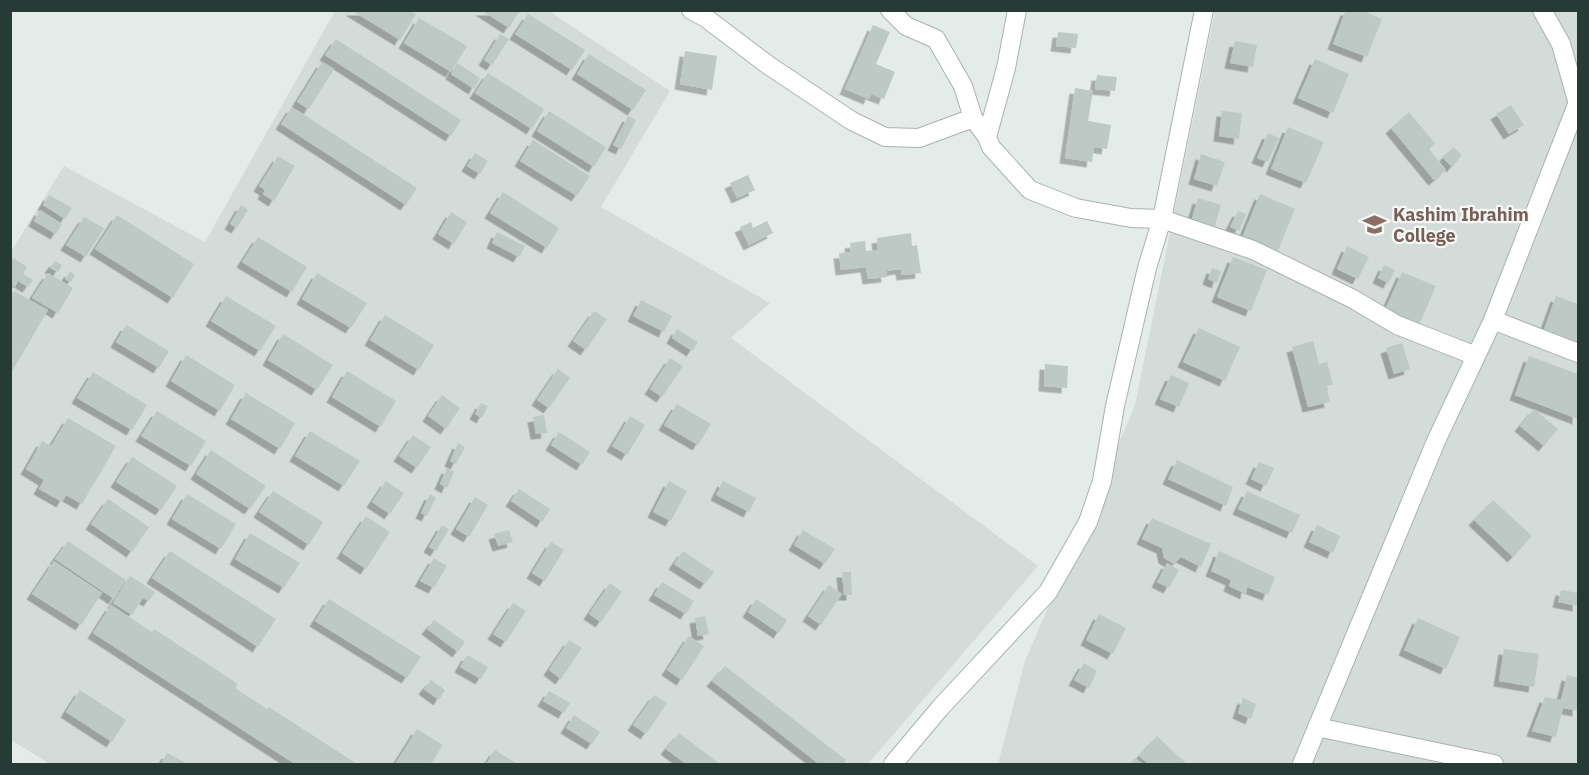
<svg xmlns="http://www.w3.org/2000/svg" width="1589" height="775" viewBox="0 0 1589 775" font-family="'IBM Plex Sans',sans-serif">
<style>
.built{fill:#d3dcd8}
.building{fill:#bdc9c5;filter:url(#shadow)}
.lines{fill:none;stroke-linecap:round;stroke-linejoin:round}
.street-casing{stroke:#a7b3b0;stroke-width:20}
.street{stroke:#fff;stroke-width:18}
.labels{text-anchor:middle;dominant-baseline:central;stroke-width:4.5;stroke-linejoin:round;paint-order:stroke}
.education-label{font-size:18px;font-weight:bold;fill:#785e54;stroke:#f5f9f7;text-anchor:start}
</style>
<defs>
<filter id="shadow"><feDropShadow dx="-5.5" dy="5.5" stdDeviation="0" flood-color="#0004"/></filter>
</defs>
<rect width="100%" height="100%" fill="#e4ece9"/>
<!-- built -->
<path class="built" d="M335 11H549L670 91 601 207 770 303 731 338 1038 566 868 764H50L11 740 10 253 64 166 205 242Z
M1215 11H1578V764H998L1025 661 1135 405Z"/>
<!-- building -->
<path class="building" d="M351 10H409L416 14 400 40Z
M481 10H520L509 28Z
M1346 10H1361L1382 19 1367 57 1333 44Z
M528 14 585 50 572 70 515 34Z
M419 18 467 46 451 72 404 43Z
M873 25 890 32 876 64 895 72 884 99 871 94 869 99 845 89Z
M1058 32 1078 34 1076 48 1056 46Z
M500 34 509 39 492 65 484 60Z
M336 39 461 120 451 136 325 55Z
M1235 41 1257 45 1253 67 1230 63Z
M685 51 717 56 712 90 680 84Z
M589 54 646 90 633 110 577 74Z
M1315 59 1349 74 1333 113 1298 98Z
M322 62 334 69 309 109 297 102Z
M457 63 480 78 474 89 451 74Z
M488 73 544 109 532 129 475 93Z
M1097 75 1117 77 1115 91 1095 89Z
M1075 88 1093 91 1088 121 1111 125 1107 149 1094 147 1092 162 1065 158Z
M1511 105 1524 125 1509 134 1496 114Z
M292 107 417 188 406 205 281 124Z
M549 111 606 147 594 167 537 131Z
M1222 111 1242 113 1239 139 1219 136Z
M1409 112 1435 143 1429 149 1446 170 1434 180 1391 128Z
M628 116 636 120 621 149 613 145Z
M1288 127 1324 142 1306 183 1271 169Z
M1268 133 1279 138 1268 162 1257 158Z
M533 140 590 176 577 196 520 161Z
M1453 147 1462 155 1452 167 1443 158Z
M475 153 488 161 480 174 467 166Z
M1201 154 1225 162 1217 186 1194 179Z
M278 156 295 166 274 201 263 194 265 190 259 186Z
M748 175 755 190 737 198 730 183Z
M503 192 559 228 547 248 490 213Z
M1260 194 1295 209 1277 253 1242 238Z
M49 195 72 208 65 219 43 205Z
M1198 198 1221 205 1214 229 1191 222Z
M241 205 248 210 237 228 230 224Z
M40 210 62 224 56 234 34 221Z
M1238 211 1246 214 1239 231 1230 227Z
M451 212 467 222 454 244 438 234Z
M117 215 194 264 173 298 95 249Z
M84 217 104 228 86 257 66 245Z
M767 221 773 233 749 245 740 227 751 222 753 228Z
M497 232 525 246 519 257 492 243Z
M911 233 912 246 917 245 921 273 902 275 901 269 886 271 887 277 868 279 866 267 841 270 839 253 851 252 850 243 865 241 866 251 878 250 877 238Z
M258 237 307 267 292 292 242 262Z
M1347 246 1369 257 1358 279 1337 269Z
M1233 257 1267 270 1251 311 1217 297Z
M13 258 27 267 23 274 33 280 28 287 18 281 15 287 10 284V262Z
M55 261 62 265 58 272 50 268Z
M1384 265 1395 270 1389 283 1378 278Z
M1212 268 1221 271 1217 283 1208 279Z
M70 271 75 275 71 282 65 279Z
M1402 272 1436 286 1418 327 1384 312Z
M48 273 73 288 58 313 32 298Z
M317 273 367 303 351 328 302 299Z
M14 291 48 310 10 375V297Z
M226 296 276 326 260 351 211 321Z
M1556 296 1578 304V348L1542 335Z
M641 300 672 316 664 332 633 316Z
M594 311 607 319 586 350 573 341Z
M385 315 434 345 419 370 370 340Z
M126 325 169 351 159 368 116 342Z
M1199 328 1240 347 1225 381 1183 362Z
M677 329 698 342 692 351 672 338Z
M283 334 333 365 317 390 268 360Z
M1313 341 1319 364 1327 362 1333 385 1326 386 1330 402 1308 407 1292 347Z
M1402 343 1410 369 1394 374 1386 348Z
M186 355 235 385 220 411 171 381Z
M1529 356 1578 374V419L1515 395Z
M670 358 683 366 662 397 650 389Z
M1045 364 1068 366 1067 388 1044 386Z
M558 369 570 378 549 408 537 400Z
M347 371 396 401 381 427 332 397Z
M93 372 147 405 132 430 77 398Z
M1171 375 1189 383 1179 407 1160 399Z
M246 393 295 423 280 449 231 419Z
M442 395 460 408 446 429 428 416Z
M481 403 488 406 482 418 475 414Z
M677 404 711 424 698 445 664 425Z
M1534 409 1558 429 1544 446 1520 426Z
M157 411 206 441 191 466 141 436Z
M544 415 547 433 536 434 533 417Z
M630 416 645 425 627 455 612 446Z
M68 418 116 446 82 504 66 495 62 502 39 489 44 480 26 469 42 441 51 446Z
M310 431 360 461 344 486 295 456Z
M559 432 590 452 582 465 551 445Z
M413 435 431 447 417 468 399 456Z
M458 443 465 447 456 464 450 461Z
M211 450 266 486 250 509 196 474Z
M132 457 177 486 161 510 116 482Z
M1177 460 1233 487 1226 506 1168 479Z
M1259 462 1274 468 1266 486 1251 479Z
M447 468 454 472 447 488 440 484Z
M386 481 404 493 390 514 372 502Z
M669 481 687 491 671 521 653 512Z
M723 481 756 498 749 512 716 495Z
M519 489 550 509 542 522 511 501Z
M273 491 323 522 309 545 259 512Z
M1247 491 1300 515 1292 533 1238 509Z
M187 494 236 524 221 549 172 519Z
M430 494 436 498 427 516 421 513Z
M475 497 488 505 469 537 456 529Z
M108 499 149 527 132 552 91 524Z
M1493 500 1532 536 1513 557 1474 520Z
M366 516 390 532 366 569 342 553Z
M1152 518 1211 544 1201 567 1181 557 1174 564 1164 558 1162 548 1142 539Z
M442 525 449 529 436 551 429 547Z
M1317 525 1340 536 1333 553 1309 542Z
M509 530 513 542 498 546 494 534Z
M803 530 835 549 825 564 794 545Z
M250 533 300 563 284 588 235 559Z
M68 541 126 580 114 599 55 559Z
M551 542 564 550 545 581 532 573Z
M170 551 276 619 258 647 152 578Z
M683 551 714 572 705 584 674 564Z
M1219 551 1275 577 1268 595 1247 587 1246 594 1229 586 1231 580 1211 571Z
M434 558 447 566 434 588 420 581Z
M54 561 102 593 81 625 32 594Z
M1167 563 1179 570 1169 588 1157 582Z
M842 572H851L852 595H844Z
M130 576 155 592 149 601 143 598 132 615 113 603Z
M662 582 694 601 686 614 654 595Z
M610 583 622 592 601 622 589 614Z
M829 585 842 594 821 625 808 616Z
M1561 590 1578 593V606L1558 602Z
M329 599 421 657 407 678 315 621Z
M756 599 787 620 779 633 748 612Z
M513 603 526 611 506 642 493 634Z
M111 605 152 632 154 629 238 684 235 688 267 709 269 707 354 762 352 764H295L93 633Z
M1099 614 1126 628 1113 654 1086 640Z
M705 616 709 634 698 636 695 618Z
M1418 618 1460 637 1446 669 1404 650Z
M434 620 465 642 458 652 427 629Z
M689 636 704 646 682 680 667 670Z
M569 640 582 648 561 679 549 670Z
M1504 649 1539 654 1534 687 1499 681Z
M467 655 488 667 481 679 460 667Z
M1084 663 1097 671 1089 688 1074 680Z
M725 666 846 760 843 764H819L712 681Z
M1567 675 1578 678V711L1563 708 1556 737 1532 731 1545 697 1561 700Z
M431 680 445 690 439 700 424 689Z
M80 690 126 720 112 742 66 712Z
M549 691 570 703 564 713 543 701Z
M654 695 667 703 646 734 633 725Z
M1243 698 1256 704 1251 719 1238 713Z
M574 715 600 732 592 744 566 728Z
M417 729 443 745 431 764H395Z
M679 733 720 764H686L666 749Z
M1157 736 1178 756 1187 764H1149L1139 756Z
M495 750 517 764H486Z
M167 753 188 764H161Z
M1135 758 1143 764H1129Z"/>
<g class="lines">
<defs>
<path id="street" d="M691 10 706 18 768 65 852 121 885 137 919 138 973 118
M890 10 906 26 936 39 963 86 973 118 987 137 991 147 1030 190 1076 208 1131 218 1162 219 1253 250 1353 299 1397 325 1476 356
M1542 10 1561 44 1578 104
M987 137 1006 68 1017 10
M1493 320 1578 353
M1317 727 1494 764
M893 764 940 708 1048 592 1088 522 1102 481 1115 406 1147 268 1162 219 1204 10
M1302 764 1436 441 1493 320 1578 102"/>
</defs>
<!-- street casing -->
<use href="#street" class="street-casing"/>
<!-- street -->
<use href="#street" class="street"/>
</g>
<!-- icons -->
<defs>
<symbol id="school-bare" viewBox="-9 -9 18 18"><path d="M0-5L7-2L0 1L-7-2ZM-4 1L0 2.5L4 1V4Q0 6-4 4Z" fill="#8d6e63" stroke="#f5f9f7" stroke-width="2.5" paint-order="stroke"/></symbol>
</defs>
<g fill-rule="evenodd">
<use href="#school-bare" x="1358" y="208" width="33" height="33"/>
</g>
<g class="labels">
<!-- education labels -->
<g class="education-label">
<text x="1393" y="214">Kashim Ibrahim<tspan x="1393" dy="21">College</tspan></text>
</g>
</g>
<!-- border -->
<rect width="1589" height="775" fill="none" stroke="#263b36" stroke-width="24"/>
</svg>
